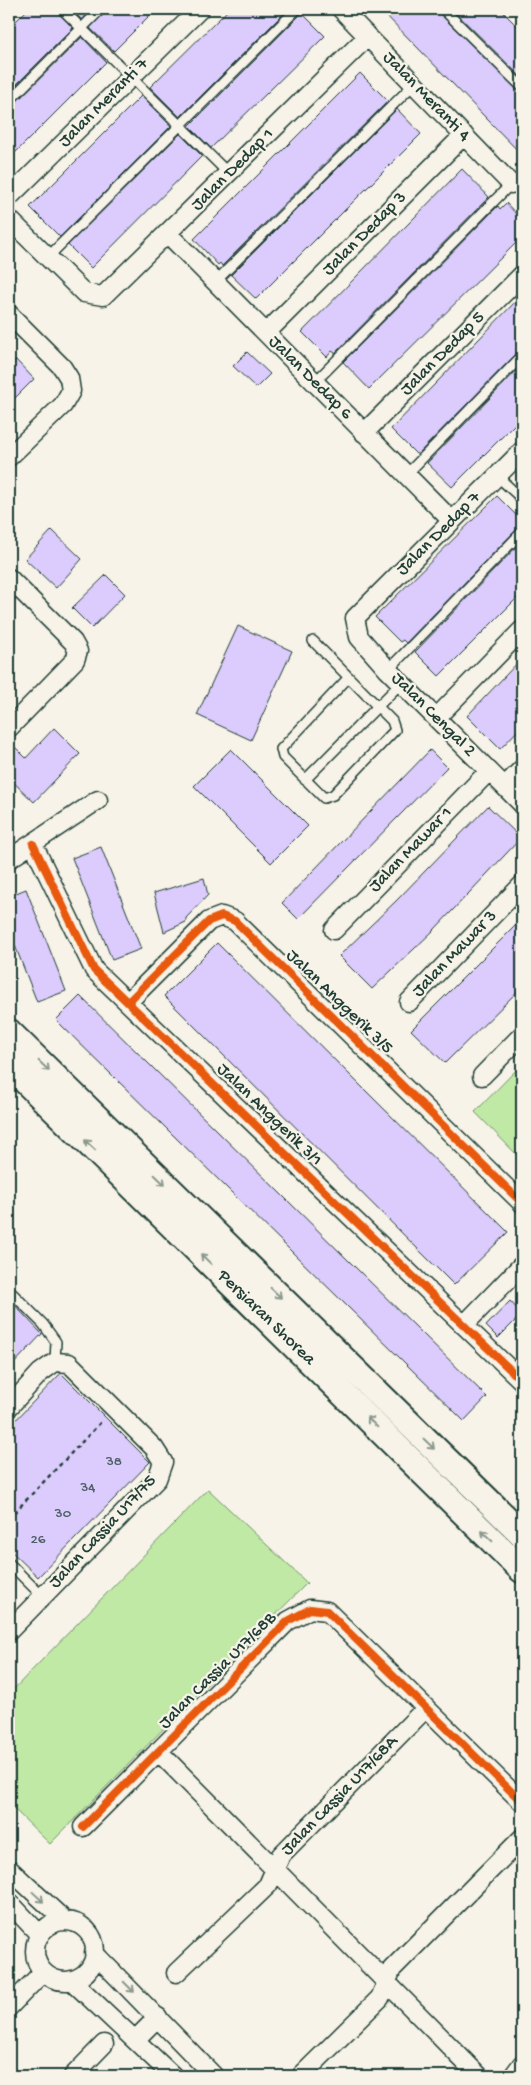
<svg xmlns="http://www.w3.org/2000/svg" width="531" height="2085" viewBox="0 0 531 2085" font-family="'Gochi Hand',sans-serif">
<style>
.green{fill:#c0e9a5;stroke:#70936c}
.building{fill:#dccbfd;stroke:#1f3d34}
.lines{fill:none;stroke-linecap:round;stroke-linejoin:round}
.lane-casing{stroke:#1f3d34;stroke-width:12}
.street-casing{stroke:#1f3d34;stroke-width:21}
.secondary-casing{stroke:#1f3d34;stroke-width:29}
.path{stroke:#1f3d34;stroke-width:2.5;stroke-dasharray:4 4;stroke-linecap:butt}
.lane{stroke:#f7f3e8;stroke-width:9}
.street{stroke:#f7f3e8;stroke-width:18}
.secondary{stroke:#f7f3e8;stroke-width:25}
.cycleway-casing{stroke:#f7f3e8;stroke-width:11}
.cycleway{stroke:#e8590c;stroke-width:8}
.oneway{stroke:#8b988e}
.labels{text-anchor:middle;dominant-baseline:central;stroke-width:4.5;stroke-linejoin:round;paint-order:stroke}
.number-label{font-size:15px;fill:#4e6066}
.street-label{font-size:18px;fill:#1f3d34;stroke:#f7f3e8}
</style>
<rect width="100%" height="100%" fill="#f7f3e8"/>
<filter id="ink" filterUnits="userSpaceOnUse"><feTurbulence type="fractalNoise" baseFrequency=".02" numOctaves="2"/><feDisplacementMap in="SourceGraphic" scale="10" xChannelSelector="R" yChannelSelector="G"/><feConvolveMatrix kernelMatrix="1 2 1 2 8 2 1 2 1" color-interpolation-filters="sRGB"/></filter>
<g filter="url(#ink)">
<!-- green -->
<path class="green" d="M522 1064V1160L475 1112Z
M208 1489 307 1583 50 1844 9 1804V1694Z"/>
<!-- building -->
<path class="building" d="M28 9H56L58 13 73 28 9 92V28Z
M71 9H92L82 20Z
M107 9H156L114 51 90 28Z
M229 9H288L180 117 150 87Z
M380 9H437L439 13 518 91 522 93V155Z
M452 9H500L522 31V78Z
M302 13 325 36 211 148 189 126Z
M82 37 106 62 9 159V107L13 105Z
M360 73 388 101 222 266 220 263 218 265 194 239Z
M141 96 171 126 60 237 30 207Z
M397 109 421 134 256 299 231 275Z
M180 134 202 156 91 268 68 245Z
M462 169 489 197 335 353 332 351 327 357 302 332Z
M506 203 522 220V237L369 389 343 362 498 206 500 209Z
M522 295V350L518 352 418 454H416L391 429Z
M247 352 270 374 256 388 233 366Z
M16 360 34 379 9 404V367Z
M522 365V417L452 487 427 463Z
M497 496 522 521V526L518 528 406 643 403 640 400 642 375 617Z
M52 530 82 559 56 588 25 559Z
M522 541V593L439 676 415 652Z
M106 575 125 594 92 628 72 608Z
M238 626 292 651 251 740 197 715Z
M522 658V726L500 749 467 716Z
M54 728 80 754 34 802 9 778V741L26 758Z
M231 749 308 826 271 863 194 786Z
M430 750 447 767 298 919 282 903Z
M488 806 521 838 434 930 372 989 339 956 397 900Z
M101 847 141 949 112 960 72 858Z
M204 878 208 895 186 918V922L164 932 154 893Z
M26 889 66 991 37 1002 9 930V896Z
M522 919V987L445 1063 411 1030Z
M217 943 508 1232 454 1285 164 996Z
M80 996 487 1397 464 1421 56 1020Z
M9 1299 42 1334 9 1369Z
M510 1301 522 1314 498 1338 486 1326Z
M61 1373 150 1462 38 1577 9 1549V1427Z"/>
<g class="lines">
<defs>
<path id="lane" d="M62 9 229 174
M443 9 522 87
M9 101 101 9
M48 257 297 9
M215 282 414 84
M315 382 511 184
M406 475 522 356
M497 476 522 499
M313 641 392 721 395 730 333 795 324 798 283 757 281 749 349 677
M388 670 522 532
M305 780 401 683
M9 1290 43 1324 56 1342 55 1362
M9 1563 42 1596"/>
<path id="street" d="M341 9 511 184
M9 197 200 9
M9 219 84 293 103 296 368 36
M168 234 452 521
M9 314 62 367 69 378 71 391 63 405 9 457
M266 333 464 135
M364 433 522 275
M522 451 355 618 359 637 388 670 522 804
M9 578 73 642 78 651 75 660 9 728
M436 718 522 630
M505 786 522 769
M33 844 94 970 522 1381
M9 859 98 800
M334 930 489 771
M129 1001 209 921 222 916 235 921 522 1203
M409 1002 522 885
M482 1076 522 1035
M464 1325 522 1265
M9 1407 40 1373 55 1362 69 1363 154 1448 163 1462 157 1479 9 1631
M158 1751 479 2076
M83 1827 288 1621 310 1609 327 1611 522 1802
M9 1869 65 1921
M9 1902 40 1935
M35 1951a30 30 0 1 1 60 0a30 30 0 1 1-60 0Z
M94 1953 214 2076
M176 1973 268 1885 281 1855 426 1708
M71 1980 173 2076
M9 2007 43 1972
M136 2039 158 2017
M73 2076 104 2044
M301 2076 380 1998 392 1969 522 1838
M513 2076 522 2064"/>
<path id="secondary" d="M9 1032 522 1534
M9 1065 522 1570"/>
</defs>
<!-- lane casing -->
<use href="#lane" class="lane-casing"/>
<!-- street casing -->
<use href="#street" class="street-casing"/>
<!-- secondary casing -->
<use href="#secondary" class="secondary-casing"/>
<!-- path -->
<path class="path" d="M9 1518 103 1420"/>
<!-- lane -->
<use href="#lane" class="lane"/>
<!-- street -->
<use href="#street" class="street"/>
<!-- secondary -->
<use href="#secondary" class="secondary"/>
<defs>
<path id="cycleway" d="M33 844 94 970 522 1381
M129 1001 209 921 222 916 235 921 522 1203
M83 1827 288 1621 310 1609 327 1611 522 1802"/>
</defs>
<!-- cycleway casing -->
<use href="#cycleway" class="cycleway-casing"/>
<!-- cycleway -->
<use href="#cycleway" class="cycleway"/>
</g>
<!-- one-way arrows -->
<defs><path id="oneway-shaft" d="M-6 0H5M1.5-3L5.5 0L1.5 3" fill="none" stroke-width="1.6" stroke-linecap="round" stroke-linejoin="round" transform="scale(1.25)"/></defs>
<g class="oneway">
<use href="#oneway-shaft" transform="translate(44 1066) rotate(44)"/>
<use href="#oneway-shaft" transform="translate(90 1145) rotate(-136)"/>
<use href="#oneway-shaft" transform="translate(160 1180) rotate(44)"/>
<use href="#oneway-shaft" transform="translate(206 1259) rotate(-136)"/>
<use href="#oneway-shaft" transform="translate(276 1293) rotate(44)"/>
<use href="#oneway-shaft" transform="translate(372 1422) rotate(-136)"/>
<use href="#oneway-shaft" transform="translate(429 1444) rotate(44)"/>
<use href="#oneway-shaft" transform="translate(487 1536) rotate(-136)"/>
<use href="#oneway-shaft" transform="translate(38 1897) rotate(43)"/>
<use href="#oneway-shaft" transform="translate(129 1987) rotate(45)"/>
</g>
</g>
<g class="labels">
<!-- number labels -->
<g class="number-label">
<text x="114" y="1462">38</text>
<text x="88" y="1488">34</text>
<text x="63" y="1514">30</text>
<text x="38" y="1540">26</text>
</g>
<!-- street labels -->
<g class="street-label">
<text transform="translate(426 97) rotate(46)">Jalan Meranti 4</text>
<text transform="translate(104 103) rotate(-45)">Jalan Meranti 7</text>
<text transform="translate(233 170) rotate(-45)">Jalan Dedap 1</text>
<text transform="translate(365 234) rotate(-45)">Jalan Dedap 3</text>
<text transform="translate(443 354) rotate(-45)">Jalan Dedap 5</text>
<text transform="translate(310 378) rotate(45)">Jalan Dedap 6</text>
<text transform="translate(439 534) rotate(-45)">Jalan Dedap 7</text>
<text transform="translate(433 715) rotate(45)">Jalan Cengal 2</text>
<text transform="translate(411 850) rotate(-46)">Jalan Mawar 1</text>
<text transform="translate(455 954) rotate(-46)">Jalan Mawar 3</text>
<text transform="translate(339 1002) rotate(44)">Jalan Anggerik 3/5</text>
<text transform="translate(269 1115) rotate(44)">Jalan Anggerik 3/1</text>
<text transform="translate(266 1318) rotate(44)">Persiaran Shorea</text>
<text transform="translate(103 1532) rotate(-47)">Jalan Cassia U17/75</text>
<text transform="translate(218 1671) rotate(-45)">Jalan Cassia U17/68B</text>
<text transform="translate(340 1796) rotate(-46)">Jalan Cassia U17/68A</text>
</g>
</g>
<!-- margin -->
<rect width="531" height="2085" fill="none" stroke="#f7f3e8" stroke-width="30"/>
<rect x="15" y="15" width="501" height="2055" fill="none" stroke="#1f3d34" stroke-width="2" filter="url(#ink)"/>
</svg>
